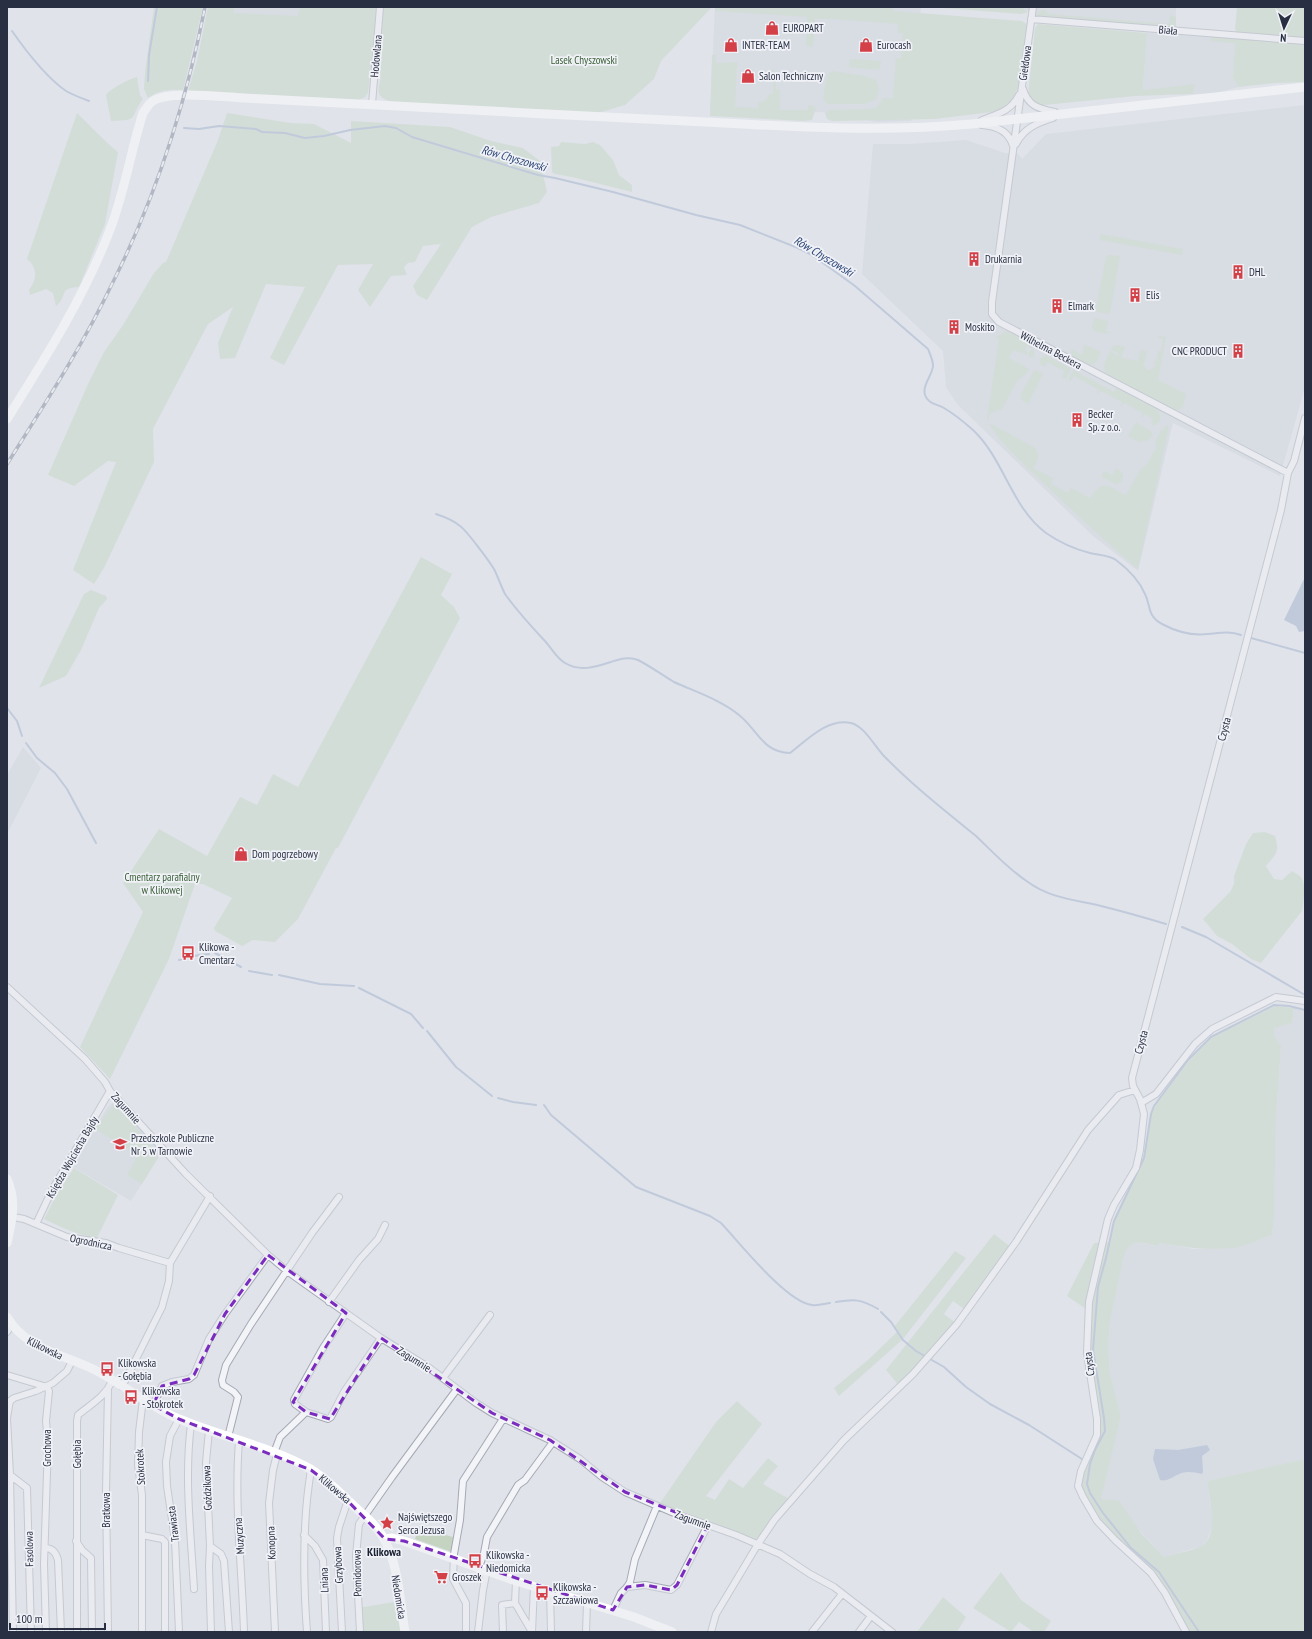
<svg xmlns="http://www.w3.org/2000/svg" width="1312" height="1639" viewBox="0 0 1312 1639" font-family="'PT Sans Narrow',sans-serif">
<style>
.built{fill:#ced2dc}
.green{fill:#c4d4c1}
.water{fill:#9aaccb}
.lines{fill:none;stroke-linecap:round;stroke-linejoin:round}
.stream{stroke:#9aaccb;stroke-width:2}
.street-casing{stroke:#a5a9b4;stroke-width:8}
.street{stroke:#f3f4f8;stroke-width:6}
.secondary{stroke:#fff;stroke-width:9}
.rail-casing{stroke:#798094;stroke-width:3.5}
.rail{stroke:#f0f2f7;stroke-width:2;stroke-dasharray:6;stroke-linecap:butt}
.marked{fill:none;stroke:#7b2cbf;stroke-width:3;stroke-dasharray:8 5;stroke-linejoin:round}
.labels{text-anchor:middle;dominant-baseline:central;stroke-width:3.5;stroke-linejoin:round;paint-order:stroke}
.poi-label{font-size:11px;fill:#282f42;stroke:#f0f2f7;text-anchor:start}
.street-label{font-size:11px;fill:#282f42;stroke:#f0f2f7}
.park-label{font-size:11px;fill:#385e35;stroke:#f0f2f7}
.water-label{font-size:12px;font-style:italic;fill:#304978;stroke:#f0f2f7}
.neighbourhood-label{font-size:12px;font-weight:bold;fill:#1a2033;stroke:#f0f2f7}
</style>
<rect width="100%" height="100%" fill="#e0e3ea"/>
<!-- built -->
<path class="built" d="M234 7H346L301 33 234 13Z
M715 7H921L911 121 877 122 822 112 710 116Z
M964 7H1176L1175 31 1031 19 1032 12Z
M1147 33 1213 36 1235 43 1233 78 1239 87 1216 93 1193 94 1195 85 1143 90Z
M1305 105V387L1280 476 1173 423 1138 571 1093 536 957 404 946 387 943 351 862 274 873 144H911L966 140 1005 153 1018 154 1022 159 1046 134Z
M23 747 41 768 7 834V775Z
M1294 1008 1305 1010V1459L1207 1481 1213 1524 1207 1540 1202 1546 1164 1557 1113 1501 1101 1499 1121 1416 1110 1374 1108 1345 1110 1323 1123 1259 1126 1249 1132 1243 1137 1242 1156 1246 1160 1243 1193 1249H1216L1244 1246 1272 1235 1274 1218 1276 1118 1281 1046 1274 1035V1027L1292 1023Z
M115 1102 147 1135 161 1153 131 1201 73 1167 108 1106Z"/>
<!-- green -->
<path class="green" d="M154 7H203L183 90C171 89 158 90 148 98L144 89 145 73Z
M208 7H234V13L298 16 300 7H712L661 61 654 79 625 105 598 113 393 102C366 96 386 81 379 71 378 68 373 67 371 66L368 93 365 97 359 100 188 91 197 61Z
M715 7H894L893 11 1022 21 1028 25 1019 86 1012 100 1000 109 992 112 935 119 832 121 827 119 825 113 830 110 871 109 877 107 883 98H893L896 58H901L903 33H898V24L832 19H815L813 47 806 46 807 17 715 11Z
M941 7H1017L1023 8 1027 13 1020 14 942 8Z
M1237 7H1305V40L1237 33 1235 29Z
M1044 9 1049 14 1169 24 1170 15 1176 17V27L1175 29 1037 17 1038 12Z
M1038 24 1147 33 1143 90 1195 84 1193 94 1135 96 1044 105H1037L1032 102 1028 95 1035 28Z
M1216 36 1305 42V82L1275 83 1239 87 1233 78 1235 43 1210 41 1211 37Z
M712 55H716V63L737 62 735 107 758 108V103L766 100 769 94H773V76L769 75 770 71 775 69 776 89 780 90V110H808V105H812L816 108 812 120 804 121 710 116Z
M850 59 881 61 880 68 877 70 849 67Z
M832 71 865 76 877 81 879 90 876 99 865 104H827L823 98 827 75Z
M137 77 140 95 143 99C128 119 141 120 111 121L106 95C111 88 129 79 137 77Z
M77 113C91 126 103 140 118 152L105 224 79 287C57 288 69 296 56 306L53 293 46 289 30 295 29 290C37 279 38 268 27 259Z
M227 113 291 123 314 124 351 143V121L450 127 491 141 523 148 540 161 547 192 539 203 491 217 472 227 427 300 417 295 413 286 441 244 423 246 415 262 408 263 404 267 407 275 391 276 370 307 358 290 373 264 338 265 284 365 270 358 305 287 266 284 235 358 220 359 218 343 233 307 208 324 153 429 154 462 104 568 94 584 73 570 116 462 108 461 74 486 48 475 88 384 104 352 123 325 154 273 163 263 166 262 218 140Z
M561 142 585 144 593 142 600 145 613 160 619 175 632 185V192L572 177 555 174 552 172 551 147 559 146Z
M1101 234 1183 249 1182 255 1100 240Z
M1109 255 1120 256 1110 314 1097 312 1096 309 1106 257Z
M1096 318 1108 321 1106 331 1110 332 1106 334 1094 331 1092 327 1094 320Z
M1006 331 1028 342V343C1034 347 1036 352 1033 358L1030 357 1028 353 1032 349 1027 346 1025 350 1027 351V355L1018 351 1017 352 1013 350 1009 358 1029 369 1026 374 1017 381 1002 409 990 413 988 422 987 419 999 339 995 338Z
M1159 335 1166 337 1158 380 1186 394 1183 407 1178 410H1173L1109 377C1100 368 1106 360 1110 351L1118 356V353L1111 350 1113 346 1116 345 1125 347 1121 358 1138 361 1140 350 1147 351 1144 365 1147 370H1150L1154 367 1155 364 1153 361H1156L1158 351H1161L1163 339 1158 338Z
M1084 344 1101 352C1099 355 1098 361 1095 363 1090 368 1076 361 1072 355 1072 354 1071 350 1071 349L1082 355Z
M1045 355 1071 369 1066 379 1062 377 1064 371 1047 362 1045 367 1041 365 1040 359Z
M1036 370 1043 374 1028 404 1022 400 1021 394 1033 372Z
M1073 370 1114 392 1116 388 1157 409 1160 415V421L1156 425H1153L1151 423 1153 419 1145 414 1141 419 1143 413 1124 403 1120 407 1122 402 1101 391 1097 395 1099 390 1074 376 1071 381 1068 380Z
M1136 422 1152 432V435L1149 440 1139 442 1128 436Z
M989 423 1034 447C1041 455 1038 459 1033 468L1053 478 1051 484 1068 493 1071 488 1090 498C1104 477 1108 487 1126 495L1140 470 1147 464 1156 448 1155 442 1161 430H1163L1166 425 1169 427 1138 569C1103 540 1071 509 1038 478 1021 461 1000 444 989 423Z
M1116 468 1123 474V478L1121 482 1116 484 1101 477 1104 471 1112 475Z
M421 557 452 574 441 595 454 607 460 618 338 848H336L298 919 275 942 253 940 242 946 215 931 214 928 232 898 203 884H195L169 959 110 1079 80 1047 143 912 123 883 159 829 207 856 240 797 257 805 273 774 298 787Z
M91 590 106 596 107 599 99 608 81 650 66 676 39 688 84 594Z
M1265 832 1275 836C1280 852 1276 854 1266 866L1274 879 1282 880 1292 871C1295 873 1299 875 1301 877 1307 885 1303 902 1302 911L1261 963 1251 959 1232 944 1217 936 1203 919 1230 892 1234 884V876L1246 844 1253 833Z
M1275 1006 1294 1008 1292 1023 1274 1028V1035L1281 1046 1276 1118 1274 1218 1272 1235C1263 1238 1253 1243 1243 1246 1215 1252 1188 1248 1160 1243L1157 1246C1137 1242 1130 1237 1123 1259L1110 1323 1108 1345 1110 1374 1121 1416 1101 1499 1119 1501 1142 1534 1164 1557C1176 1553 1190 1552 1201 1546 1220 1537 1209 1497 1207 1481L1305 1459V1632H1186L1158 1585 1099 1522 1079 1486 1097 1432 1088 1363 1089 1304 1086 1309 1067 1296 1094 1243 1110 1242 1117 1213 1144 1160 1151 1114 1157 1103 1188 1062 1211 1038Z
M115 1102 147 1140 158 1158 142 1184 127 1175 138 1155 95 1129Z
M74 1168 118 1195 97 1238C78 1235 62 1228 44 1219L57 1194Z
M994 1234 1012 1248 967 1311 953 1301 944 1314 957 1324 900 1387 886 1370Z
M955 1251 966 1258 903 1339 839 1396 834 1388 869 1359 897 1332 894 1327Z
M737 1401 762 1424 706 1496 715 1500 729 1479 743 1488 768 1458 778 1466 763 1484 791 1500 758 1544 658 1506 716 1422Z
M419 1527 456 1538 452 1552 415 1539Z
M1001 1572 1021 1600 1051 1621 1044 1632H1034L1019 1622 1011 1632 973 1608Z
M943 1597 966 1617 957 1632H917Z
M400 1601 405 1632H360L358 1608Z"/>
<!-- water -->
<path class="water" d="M1305 577V631L1299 632 1296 626 1284 620Z
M1207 1445 1210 1450 1202 1456 1203 1471 1202 1474C1194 1472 1186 1471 1179 1474 1172 1477 1167 1482 1160 1480L1153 1459 1155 1449 1178 1450Z"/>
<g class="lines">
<!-- stream -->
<path class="stream" d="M12 31C26 51 46 77 66 91 73 95 81 98 89 101
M148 81 149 55 157 7
M184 128 199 129 219 126 256 129 262 132 285 133 305 138 324 136 350 130 385 126 396 128 412 137 538 175 555 178 613 192 696 215 740 225 798 248 812 255 855 286 928 349C930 354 933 360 933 366 932 376 922 385 925 395 928 404 937 404 944 408 954 414 964 422 973 430 1004 459 1011 507 1046 533 1059 542 1074 549 1090 553 1097 555 1109 555 1116 560 1128 569 1139 580 1145 594 1151 606 1147 616 1162 624 1177 632 1192 636 1208 634 1220 633 1230 631 1241 635
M436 514C445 517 453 520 460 526 467 531 489 561 494 569 498 577 501 586 505 594 517 611 530 625 544 640 551 647 556 658 565 663 592 679 618 651 638 660 650 666 662 675 674 682 696 692 721 700 739 715 758 730 762 752 790 753 807 740 827 718 851 723 864 726 874 745 883 755 911 784 944 810 976 836 993 852 1008 869 1028 882 1051 899 1078 900 1105 907 1125 912 1146 918 1166 924
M1251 638 1305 653
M7 708 17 721 22 736
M26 743 37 758 55 773 67 789 96 843
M1182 927 1206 937 1305 995
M215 953 241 967
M179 960 199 955 209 954
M249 971 272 975
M279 975 320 984 354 986
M359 988 411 1014 423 1028
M427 1031 456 1067 492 1096
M498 1098 513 1102 536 1105
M544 1105 551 1115 636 1187 710 1216 721 1223C740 1243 786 1302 812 1305 817 1306 824 1304 830 1303
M836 1302C855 1299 861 1299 878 1309
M881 1312 891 1322 903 1340 916 1351 944 1367 966 1387 990 1404 1029 1425 1085 1461
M1090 1464 1095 1450 1105 1431 1104 1418 1093 1350 1098 1287 1106 1258 1114 1221 1144 1158 1151 1114 1154 1106 1188 1060 1211 1037 1274 1005 1289 1006 1305 1010
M1090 1464 1087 1484 1090 1493 1103 1513 1131 1548 1159 1572 1199 1632"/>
<defs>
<path id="street" d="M1033 7 992 302V314L999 322 1288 473
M1031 19 1305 41
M1023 89C1028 106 1039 109 1055 112
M372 104 380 7
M982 120C998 114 1011 111 1019 95
M982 125C996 126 1009 131 1013 146
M1016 144C1024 128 1037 123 1053 118
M7 987 85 1059 105 1082 110 1091 186 1174 268 1255 287 1271 381 1338 428 1367 476 1403 492 1413 550 1440 580 1459 602 1477 625 1492 674 1513 736 1535 780 1554 810 1574 834 1587 892 1632
M1141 1103 1156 1094 1195 1044 1212 1029 1276 997 1305 1001
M13 1217 24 1219 67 1237 106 1243 119 1248 170 1263 169 1281 162 1307 122 1387
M36 1224 52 1190 110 1091
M170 1263 210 1196
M329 1302 359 1260 378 1239 385 1225
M7 1332 12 1325
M7 1375 47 1387
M443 1378 490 1315
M153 1405 162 1386 172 1382 189 1379 194 1375 209 1339 225 1314 268 1255
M306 1412 328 1419 331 1417 344 1392 381 1338
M191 1424C184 1479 191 1534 194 1589
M209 1430 206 1462 210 1546 209 1566 211 1632
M228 1437 238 1397 234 1392 223 1385 222 1380 226 1365 251 1324 312 1233 339 1197
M239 1441C234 1505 242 1568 244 1632
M274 1453 280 1437 306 1412 295 1404 294 1400 323 1348 346 1313
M10 1475 27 1488 31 1632
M142 1535 162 1539 165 1542V1632
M304 1535 315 1546 323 1560 326 1632
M76 1541 82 1550 91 1558 92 1632
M210 1546 221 1554 224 1561 229 1632
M45 1548C52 1548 56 1552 58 1560L61 1632
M479 1567 484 1553 487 1537 518 1485 525 1480 553 1442
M516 1581 515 1603 532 1632
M627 1587 645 1585 671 1590 677 1585 708 1525
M550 1591 551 1632
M613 1610 621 1593 627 1587 630 1582 635 1559 657 1506
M13 1632 10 1475 7 1418 9 1406 10 1401 14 1398 36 1391 53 1383 67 1371 72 1361
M46 1632 44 1564 48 1443 46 1421 49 1391 47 1387
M77 1632V1421L78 1415C91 1404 105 1397 112 1381
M108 1632 106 1492 108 1389
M142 1632V1495L138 1465 139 1432 143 1399
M179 1632 175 1540 167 1486 166 1462 170 1436 179 1419
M275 1632 269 1503 273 1470 277 1454
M307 1632C303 1578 302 1523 311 1470
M342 1632 337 1538 339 1527 348 1500
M360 1632 356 1556 359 1524 392 1477 457 1389
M466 1632V1603L453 1579 454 1554 460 1520 463 1481 503 1419
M478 1632 483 1590 487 1570
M503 1632 502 1605 515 1603
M532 1632 534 1586
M586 1632 587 1603
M711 1632 716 1614 758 1544 775 1519 844 1440 913 1374 957 1324 1016 1242 1088 1130 1119 1095 1135 1090
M812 1632 842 1594
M859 1632 871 1616
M1186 1632 1165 1593 1151 1573 1115 1540 1097 1521 1083 1497 1078 1486 1081 1471 1097 1435V1419L1087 1353 1089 1302 1108 1219 1114 1205 1136 1168 1140 1150 1144 1114 1140 1099 1133 1086 1132 1078 1281 510 1288 473 1294 461 1305 418"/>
</defs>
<!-- street casing -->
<use href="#street" class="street-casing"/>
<!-- street -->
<use href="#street" class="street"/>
<!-- secondary -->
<path class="secondary" d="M7 419C46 357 85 296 111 227 125 190 131 150 143 113 146 109 149 103 153 101 169 90 224 97 244 98 378 106 512 112 646 119 754 124 864 134 972 124L1305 87
M7 1179C17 1201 12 1220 7 1243
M7 1317C26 1349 62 1354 93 1369 123 1384 149 1406 179 1419 221 1437 273 1447 312 1470 328 1480 341 1494 355 1507 366 1517 379 1528 385 1541 399 1568 400 1602 405 1632
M385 1539 392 1538 404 1541 516 1581 634 1617 672 1632"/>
<defs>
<path id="rail" d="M7 464C44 405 82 347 112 284 156 197 186 103 205 7"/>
</defs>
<!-- rail casing -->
<use href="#rail" class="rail-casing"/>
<!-- rail -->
<use href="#rail" class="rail"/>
</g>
<!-- marked area -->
<path d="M0 0H1312V1639H0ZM268 1255 346 1313 293 1402 306 1412 330 1419 381 1338 492 1413 550 1440 625 1492 708 1525 677 1585 671 1590 645 1585 627 1587 613 1610 404 1541 385 1539 337 1490 311 1470 179 1419 153 1405 162 1386 189 1379 194 1375 225 1314Z" fill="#e0e3ea" fill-opacity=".55" fill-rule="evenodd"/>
<path class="marked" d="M268 1255 346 1313 293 1402 306 1412 330 1419 381 1338 492 1413 550 1440 625 1492 708 1525 677 1585 671 1590 645 1585 627 1587 613 1610 404 1541 385 1539 337 1490 311 1470 179 1419 153 1405 162 1386 189 1379 194 1375 225 1314Z"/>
<!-- icons -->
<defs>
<symbol id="shop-bare" viewBox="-9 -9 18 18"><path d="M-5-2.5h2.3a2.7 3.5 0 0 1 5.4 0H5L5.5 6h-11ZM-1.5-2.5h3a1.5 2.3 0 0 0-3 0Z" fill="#d44047" stroke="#f0f2f7" stroke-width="2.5" paint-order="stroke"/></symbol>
<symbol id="building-bare" viewBox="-9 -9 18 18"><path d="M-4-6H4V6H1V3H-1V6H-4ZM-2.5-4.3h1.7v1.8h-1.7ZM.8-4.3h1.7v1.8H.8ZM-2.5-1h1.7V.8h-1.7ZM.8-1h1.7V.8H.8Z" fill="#d44047" stroke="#f0f2f7" stroke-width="2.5" paint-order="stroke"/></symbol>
<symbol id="bus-bare" viewBox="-9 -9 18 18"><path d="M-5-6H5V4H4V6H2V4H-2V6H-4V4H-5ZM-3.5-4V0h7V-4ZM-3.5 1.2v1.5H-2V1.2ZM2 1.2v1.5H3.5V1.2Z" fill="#d44047" stroke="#f0f2f7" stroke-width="2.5" paint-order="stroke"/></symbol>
<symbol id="school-bare" viewBox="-9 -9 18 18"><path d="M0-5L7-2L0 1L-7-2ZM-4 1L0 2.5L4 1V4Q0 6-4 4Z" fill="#d44047" stroke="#f0f2f7" stroke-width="2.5" paint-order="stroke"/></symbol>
<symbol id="sight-bare" viewBox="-9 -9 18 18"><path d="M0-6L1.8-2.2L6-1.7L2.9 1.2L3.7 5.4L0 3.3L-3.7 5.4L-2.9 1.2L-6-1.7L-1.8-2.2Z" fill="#d44047" stroke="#f0f2f7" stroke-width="2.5" paint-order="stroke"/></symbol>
<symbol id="supermarket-bare" viewBox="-9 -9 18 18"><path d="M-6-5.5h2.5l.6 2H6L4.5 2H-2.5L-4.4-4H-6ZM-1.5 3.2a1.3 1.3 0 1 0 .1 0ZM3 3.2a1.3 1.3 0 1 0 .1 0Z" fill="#d44047" stroke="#f0f2f7" stroke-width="2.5" paint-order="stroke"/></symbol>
</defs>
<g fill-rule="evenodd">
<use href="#shop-bare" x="762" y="18" width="20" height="20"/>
<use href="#shop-bare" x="721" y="35" width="20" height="20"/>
<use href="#shop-bare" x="856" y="35" width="20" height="20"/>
<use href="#shop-bare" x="738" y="66" width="20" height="20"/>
<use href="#building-bare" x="964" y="249" width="20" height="20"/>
<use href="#building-bare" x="1228" y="262" width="20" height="20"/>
<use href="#building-bare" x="1125" y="285" width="20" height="20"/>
<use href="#building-bare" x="1047" y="296" width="20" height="20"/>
<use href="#building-bare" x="944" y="317" width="20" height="20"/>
<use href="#building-bare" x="1228" y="341" width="20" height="20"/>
<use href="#building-bare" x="1067" y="410" width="20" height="20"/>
<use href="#shop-bare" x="231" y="844" width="20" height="20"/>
<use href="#bus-bare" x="178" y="943" width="20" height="20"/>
<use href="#school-bare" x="110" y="1134" width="20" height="20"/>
<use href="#bus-bare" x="97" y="1359" width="20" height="20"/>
<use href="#bus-bare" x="121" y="1387" width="20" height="20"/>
<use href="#sight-bare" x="377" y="1513" width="20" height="20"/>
<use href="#bus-bare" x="465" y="1551" width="20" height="20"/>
<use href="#supermarket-bare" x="431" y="1567" width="20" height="20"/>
<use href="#bus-bare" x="532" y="1583" width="20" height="20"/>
</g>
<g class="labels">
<!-- poi labels -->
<g class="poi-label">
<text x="783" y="28">EUROPART</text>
<text x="742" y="45">INTER-TEAM</text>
<text x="877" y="45">Eurocash</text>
<text x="759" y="76">Salon Techniczny</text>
<text x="985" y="259">Drukarnia</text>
<text x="1249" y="272">DHL</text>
<text x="1146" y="295">Elis</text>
<text x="1068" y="306">Elmark</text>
<text x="965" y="327">Moskito</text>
<text x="1227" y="351" text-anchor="end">CNC PRODUCT</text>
<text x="1088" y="414">Becker<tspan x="1088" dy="13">Sp. z o.o.</tspan></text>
<text x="252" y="854">Dom pogrzebowy</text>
<text x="199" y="947">Klikowa -<tspan x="199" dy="13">Cmentarz</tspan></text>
<text x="131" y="1138">Przedszkole Publiczne<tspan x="131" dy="13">Nr 5 w Tarnowie</tspan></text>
<text x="118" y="1363">Klikowska<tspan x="118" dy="13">- Gołębia</tspan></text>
<text x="142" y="1391">Klikowska<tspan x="142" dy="13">- Stokrotek</tspan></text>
<text x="398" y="1517">Najświętszego<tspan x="398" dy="13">Serca Jezusa</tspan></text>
<text x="486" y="1555">Klikowska -<tspan x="486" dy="13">Niedomicka</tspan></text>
<text x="452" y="1577">Groszek</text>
<text x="553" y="1587">Klikowska -<tspan x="553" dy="13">Szczawiowa</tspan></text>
</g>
<!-- street labels -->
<g class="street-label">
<text transform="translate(1168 30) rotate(5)">Biała</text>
<text transform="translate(376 56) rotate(-85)">Hodowlana</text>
<text transform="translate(1025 63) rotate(-82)">Giełdowa</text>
<text transform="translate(1051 350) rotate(28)">Wilhelma Beckera</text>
<text transform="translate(1224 729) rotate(-75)">Czysta</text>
<text transform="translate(1141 1042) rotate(-75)">Czysta</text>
<text transform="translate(126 1108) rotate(48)">Zagumnie</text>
<text transform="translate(72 1157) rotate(-60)">Księdza Wojciecha Bajdy</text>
<text transform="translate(91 1242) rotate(12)">Ogrodnicza</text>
<text transform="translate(45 1348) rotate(26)">Klikowska</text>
<text transform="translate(414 1359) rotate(32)">Zagumnie</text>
<text transform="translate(1089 1364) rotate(-97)">Czysta</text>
<text transform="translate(47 1448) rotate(-90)">Grochowa</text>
<text transform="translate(77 1454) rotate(-90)">Gołębia</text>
<text transform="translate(140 1467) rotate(-93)">Stokrotek</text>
<text transform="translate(207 1488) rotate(-92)">Goździkowa</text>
<text transform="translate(335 1489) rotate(41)">Klikowska</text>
<text transform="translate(106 1510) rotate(-90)">Bratkowa</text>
<text transform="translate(693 1520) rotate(20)">Zagumnie</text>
<text transform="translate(173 1524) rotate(-97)">Trawiasta</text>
<text transform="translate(239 1536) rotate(-94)">Muzyczna</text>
<text transform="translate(271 1543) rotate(-92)">Konopna</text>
<text transform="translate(29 1549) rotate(-91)">Fasolowa</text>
<text transform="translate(338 1565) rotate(-93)">Grzybowa</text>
<text transform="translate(357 1573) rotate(-91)">Pomidorowa</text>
<text transform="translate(324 1580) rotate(-92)">Lniana</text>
<text transform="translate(399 1597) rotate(81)">Niedomicka</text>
</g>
<!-- park labels -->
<g class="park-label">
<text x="584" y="60">Lasek Chyszowski</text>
<text x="162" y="877">Cmentarz parafialny<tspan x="162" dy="13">w Klikowej</tspan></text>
</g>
<!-- water labels -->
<g class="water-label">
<text transform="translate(514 158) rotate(16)">Rów Chyszowski</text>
<text transform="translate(824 256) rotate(31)">Rów Chyszowski</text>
</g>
<!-- neighbourhood labels -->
<g class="neighbourhood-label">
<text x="384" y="1551">Klikowa</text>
</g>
</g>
<!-- border -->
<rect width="1312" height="1639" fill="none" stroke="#282f42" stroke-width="16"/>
<!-- north arrow -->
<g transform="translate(1284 28) rotate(184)" stroke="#f0f2f7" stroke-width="3" paint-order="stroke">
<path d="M0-3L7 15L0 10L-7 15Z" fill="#282f42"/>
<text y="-6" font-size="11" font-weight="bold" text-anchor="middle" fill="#282f42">N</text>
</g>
<!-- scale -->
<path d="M10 1623v6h95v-6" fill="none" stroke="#282f42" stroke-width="2"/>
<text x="16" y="1623" font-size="12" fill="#282f42" stroke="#f0f2f7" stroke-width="3" paint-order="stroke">100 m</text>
</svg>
